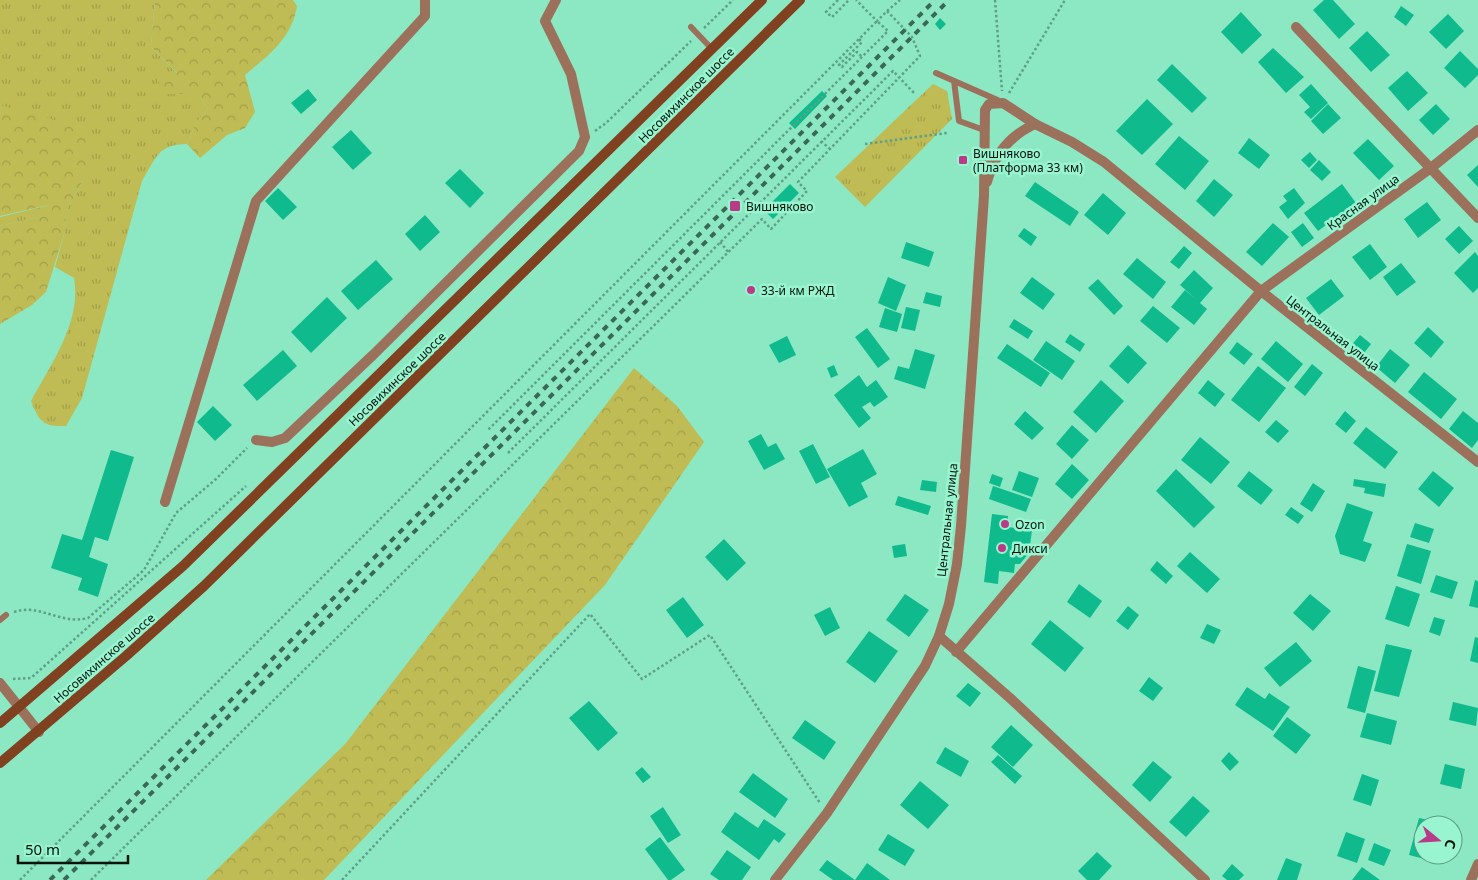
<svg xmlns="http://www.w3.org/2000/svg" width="1478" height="880" viewBox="0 0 1478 880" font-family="'Noto Sans',sans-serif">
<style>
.grass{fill:url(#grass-tufts)}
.forest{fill:url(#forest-crowns)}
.building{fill:#0fba8c}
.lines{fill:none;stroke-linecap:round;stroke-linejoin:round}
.path{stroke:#5ea186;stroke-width:2.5;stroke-dasharray:2.5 2.5;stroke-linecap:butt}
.service{stroke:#9c715c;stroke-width:6}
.minor{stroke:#9c715c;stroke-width:10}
.tertiary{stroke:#9c715c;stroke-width:10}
.secondary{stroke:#7f4120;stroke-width:10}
.rail{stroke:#396956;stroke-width:4;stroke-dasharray:6 6;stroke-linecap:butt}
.poi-dot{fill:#b93b88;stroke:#99f4d0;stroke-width:2}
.labels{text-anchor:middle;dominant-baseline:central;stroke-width:5;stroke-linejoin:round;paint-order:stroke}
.street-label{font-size:12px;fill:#00140b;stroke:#99f4d0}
.poi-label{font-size:12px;fill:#00140b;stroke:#99f4d0;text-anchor:start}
</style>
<defs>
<pattern id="grass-tufts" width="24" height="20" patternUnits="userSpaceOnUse" patternTransform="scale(1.25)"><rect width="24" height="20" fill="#bfbb55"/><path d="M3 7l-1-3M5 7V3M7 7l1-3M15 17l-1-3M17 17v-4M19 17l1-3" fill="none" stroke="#a2a049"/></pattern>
<pattern id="forest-crowns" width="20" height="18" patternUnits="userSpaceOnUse" patternTransform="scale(1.25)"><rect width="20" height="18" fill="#bfbb55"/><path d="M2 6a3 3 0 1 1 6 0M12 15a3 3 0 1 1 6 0" fill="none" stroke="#a2a049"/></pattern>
</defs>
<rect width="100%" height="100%" fill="#8ce7c3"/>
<!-- grass -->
<path class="grass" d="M0 0H155L151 47 197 94 208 109 196 123 187 144C158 144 156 158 142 181L82 398 66 426C44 427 39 422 31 401 51 364 82 321 74 278L55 267 65 231 66 211 85 177 3 106 0 114Z
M933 84 947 91 952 119 865 207 835 177Z
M50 205 38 217 0 226V217Z"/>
<!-- forest -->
<path class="forest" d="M155 0H293L297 6C292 38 269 55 245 75L255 112 245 128 227 135 200 158 187 144 196 123 208 109 197 94H161L158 75 177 73 151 47Z
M3 106 74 125 90 137 85 177 66 211 65 231 46 292 32 305 0 324V226L38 217 49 205 0 216V114Z
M634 368 677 406 704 442 605 585 324 880H206L346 743Z"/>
<!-- building -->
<path class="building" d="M1324 0H1333L1355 24 1339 39 1313 10Z
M1401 6 1414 15 1406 26 1394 17Z
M1241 12 1262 35 1242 54 1221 32Z
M1448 14 1464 31 1446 49 1429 32Z
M940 18 946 24 940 30 935 24Z
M1367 31 1390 55 1371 72 1349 48Z
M1273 48 1304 77 1286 93 1258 62Z
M1460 51 1478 69V75L1465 88 1444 68Z
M1172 64 1207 98 1192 113 1157 80Z
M1407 71 1428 93 1408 111 1388 88Z
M1311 84 1328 103 1311 119 1304 112 1310 107 1299 95Z
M308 89 317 100 301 114 291 103Z
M822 91 827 96 795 129 789 123Z
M1147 99 1173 124 1142 155 1116 131Z
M1328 104 1341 118 1323 134 1311 121Z
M1436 104 1450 119 1433 135 1419 120Z
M351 130 372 153 353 170 332 147Z
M1179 136 1209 161 1185 190 1155 164Z
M1249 138 1270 155 1259 169 1238 153Z
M1368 139 1394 166 1379 180 1353 153Z
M1310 152 1317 160 1309 168 1301 160Z
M1319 160 1331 172 1322 181 1310 170Z
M1478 165V187L1467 175Z
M460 169 484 193 470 208 445 183Z
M1214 179 1233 195 1214 217 1196 201Z
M1035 182 1079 212 1070 226 1025 196Z
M790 184 799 193 773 219 764 210Z
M1342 184 1356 203 1318 231 1304 213Z
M278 188 297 207 283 220 265 201Z
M1294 188 1305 203 1288 219 1279 207 1287 201 1283 196Z
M1103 193 1126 213 1108 235 1084 215Z
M1427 202 1441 220 1418 238 1404 219Z
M425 215 440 232 420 251 405 234Z
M1273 223 1289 237 1262 266 1246 252Z
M1303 223 1314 238 1302 247 1291 232Z
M1459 226 1473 241 1459 254 1445 239Z
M1024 228 1037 237 1031 246 1018 236Z
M906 242 934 252 929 267 901 258Z
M1370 244 1387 267 1370 280 1352 257Z
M1184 246 1192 253 1179 269 1170 262Z
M1475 252 1478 256V288L1473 293 1454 273Z
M1137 258 1166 282 1153 299 1123 274Z
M376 260 393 279 358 310 341 291Z
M1401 263 1416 282 1397 296 1383 277Z
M1194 270 1213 288 1200 303 1207 309 1194 325 1171 307 1185 290 1197 300 1180 285Z
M888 277 906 285 896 311 878 303Z
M1032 277 1055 294 1043 310 1020 293Z
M1098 279 1123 306 1114 315 1088 288Z
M1331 279 1344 296 1319 315 1306 298Z
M926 292 942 296 940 307 923 303Z
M327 297 347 318 311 353 291 332Z
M1153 306 1180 328 1167 343 1140 321Z
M906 307 920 310 915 331 901 328Z
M885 308 902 314 897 332 879 327Z
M1014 319 1033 331 1028 339 1009 327Z
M1428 327 1444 342 1431 358 1414 343Z
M867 328 890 359 878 368 855 337Z
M1070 334 1085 344 1080 352 1065 342Z
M1360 335 1371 344 1361 357 1349 348Z
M787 336 796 355 779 363 769 345Z
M1046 341 1075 361 1062 380 1033 360Z
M1276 341 1303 364 1288 382 1261 359Z
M1237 342 1253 354 1244 365 1229 353Z
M1007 344 1050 373 1041 387 997 358Z
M1128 345 1147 363 1128 384 1109 366Z
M915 349 935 355 925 389 894 379 898 366 909 369Z
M1390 349 1410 365 1395 383 1376 367Z
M283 350 297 366 257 401 243 385Z
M1312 364 1323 373 1305 396 1294 387Z
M834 365 838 375 831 378 827 368Z
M1258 366 1286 388 1259 422 1231 400Z
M1424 372 1457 399 1441 419 1408 392Z
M859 375 867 387 876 380 888 397 874 407 870 402 862 407 871 418 859 428 834 395Z
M1101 380 1124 401 1096 433 1073 412Z
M1208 380 1225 394 1215 407 1198 393Z
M213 406 232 425 215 441 197 422Z
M1025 411 1044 428 1032 440 1014 424Z
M1345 411 1356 421 1346 433 1335 424Z
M1463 411 1478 423V440L1472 448 1449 429Z
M1276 420 1289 431 1278 443 1265 432Z
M1072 425 1089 440 1072 459 1056 444Z
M1366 427 1398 452 1385 469 1353 443Z
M761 434 768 447 776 443 785 459 764 470 748 441Z
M1200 437 1230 462 1211 484 1181 460Z
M813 444 830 477 816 484 799 451Z
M863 449 877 474 861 483 868 497 849 507 827 469Z
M111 450 134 457 108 541 95 537 89 557 108 564 98 597 78 590 82 578 51 568 62 534 82 540Z
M1072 464 1089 480 1072 499 1055 484Z
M1176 469 1215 507 1194 528 1156 491Z
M1019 471 1039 478 1032 497 1012 490Z
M1249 471 1273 490 1261 505 1237 486Z
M1433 471 1454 488 1439 507 1418 489Z
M992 474 1003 478 1000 487 989 483Z
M1354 479 1386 484 1384 497 1364 493 1365 488 1353 486Z
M922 480 937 482 936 492 920 490Z
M1313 483 1325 491 1312 512 1300 504Z
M993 486 1031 499 1026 512 989 499Z
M898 496 931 506 928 515 895 505Z
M1347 503 1373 512 1363 541 1372 544 1365 562 1340 554 1335 536Z
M1291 507 1304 516 1298 524 1285 515Z
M992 514 1008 516 1007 527 1032 530 1029 553 1020 564H1015L1014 573 999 571 998 584 984 582Z
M1415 523 1434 529 1429 543 1410 537Z
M724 539 746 563 727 581 705 557Z
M905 544 907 556 894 558 892 546Z
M1407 544 1431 551 1421 584 1397 576Z
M1190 552 1220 579 1207 593 1177 566Z
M1157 561 1173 576 1166 584 1150 570Z
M1436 575 1458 582 1452 599 1430 592Z
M1475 580 1478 581V608L1469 606Z
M1079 584 1102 601 1090 618 1067 602Z
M1396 586 1420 594 1409 627 1385 619Z
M905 594 929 610 909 637 886 620Z
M1310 594 1331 611 1313 631 1293 613Z
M683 597 704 625 687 638 666 610Z
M1128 606 1139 615 1128 630 1116 621Z
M830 607 840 628 825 636 814 615Z
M1434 617 1445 620 1440 636 1429 632Z
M1050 620 1084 648 1065 672 1031 644Z
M1207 624 1221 630 1214 644 1200 638Z
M869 631 898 651 875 683 846 662Z
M1475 637 1478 638V663L1470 661Z
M1296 642 1312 661 1280 687 1264 668Z
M1386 644 1412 650 1399 697 1374 691Z
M1358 666 1376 671 1365 713 1347 708Z
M1149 677 1163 688 1153 701 1139 691Z
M968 683 981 693 970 707 956 696Z
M1247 687 1265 699 1269 693 1290 707 1273 731 1235 705Z
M589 701 618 733 598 751 569 718Z
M1453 702 1478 708 1476 726 1449 720Z
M1367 713 1397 721 1391 745 1360 737Z
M1287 717 1311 735 1296 754 1273 736Z
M805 720 836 742 824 760 792 738Z
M1011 725 1033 745 1013 767 991 747Z
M945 747 969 761 961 777 936 763Z
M1229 752 1239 762 1230 771 1221 761Z
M998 755 1022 776 1015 784 991 762Z
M1153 761 1172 777 1150 802 1132 785Z
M1445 764 1465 769 1461 789 1440 784Z
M642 767 651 777 643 783 635 773Z
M753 773 788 799 775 818 739 792Z
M1362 774 1379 780 1371 806 1353 800Z
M920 781 949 805 928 829 900 805Z
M1193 796 1210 811 1186 837 1169 822Z
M663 807 681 835 668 843 650 816Z
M735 812 758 828 764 819 786 834 779 843 774 839 759 860 721 832Z
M1419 818 1446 824 1423 825V855H1442L1440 863 1409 855Z
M1346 832 1365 839 1357 863 1337 856Z
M888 834 915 850 905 866 878 850Z
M660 837 685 870 671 880H668L645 849Z
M1374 843 1391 850 1384 866 1368 860Z
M727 850 751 867 742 880H719L710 874Z
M1097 852 1112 866 1099 880H1087L1078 871Z
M1286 858 1302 864 1297 880H1277Z
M827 860 855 880 867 863 890 880H833L819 870Z
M1232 864 1244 875 1239 880H1227L1222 876Z
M1362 867 1380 880H1352Z"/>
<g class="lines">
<!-- path -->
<path class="path" d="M838 0 826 12 832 17 849 0
M995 0 1002 91
M887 11 900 0
M704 28 733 0
M859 39 862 42 839 65 842 67 857 52 862 57
M1009 93 1065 0
M595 131 606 123 691 41
M821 141 830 149
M865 144 947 133
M720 242 729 253
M508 453 893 71 915 94
M14 612C39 603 60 625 88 618L144 570 176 513 216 479 247 448
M13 679 31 678 246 486
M20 880 877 21 888 31 488 430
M91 880 762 219 771 229 807 191 798 182 920 56 912 37 887 11 877 21 856 0
M342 880 590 614 642 679 710 635 820 803"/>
<!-- service -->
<path class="service" d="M691 27 712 49
M936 73 1002 102
M954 81 959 121 984 130
M0 620 6 615"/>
<!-- minor -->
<path class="minor" d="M1296 27 1478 218
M1035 124 1072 142 1104 162 1261 291 1478 462
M256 440 272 442 285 438 373 355 579 151 585 137 571 74 545 21 556 0
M165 502 256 201 425 16V0
M939 636 1010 698 1205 880
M956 652 1261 291 1431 168 1478 130
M1471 880 1478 864"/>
<!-- tertiary -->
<path class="tertiary" d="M987 182C994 155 1011 135 1035 124
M0 683 39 732
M775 880 827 813 925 666 939 636 949 604 957 564 961 526 984 196 985 110 989 104 1003 103 1035 124"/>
<!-- secondary -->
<path class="secondary" d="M0 723 183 566 762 0
M0 763 126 656 204 586 800 0"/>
<!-- rail -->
<path class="rail" d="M50 880 935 0
M64 880 949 0"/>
</g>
<!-- markers -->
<g class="poi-dot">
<rect x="958" y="155" width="10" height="10" rx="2.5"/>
<rect x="729" y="200" width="12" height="12" rx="2.5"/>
<circle cx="751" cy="290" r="5"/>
<circle cx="1005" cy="524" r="5"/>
<circle cx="1002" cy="548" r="5"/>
</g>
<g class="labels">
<!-- street labels -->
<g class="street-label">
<text transform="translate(686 95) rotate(-45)">Носовихинское шоссе</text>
<text transform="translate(1363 202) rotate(-36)">Красная улица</text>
<text transform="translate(1333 333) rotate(38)">Центральная улица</text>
<text transform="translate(397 379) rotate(-44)">Носовихинское шоссе</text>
<text transform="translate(947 520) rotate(-84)">Центральная улица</text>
<text transform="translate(104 658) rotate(-41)">Носовихинское шоссе</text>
</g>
<!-- poi labels -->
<g class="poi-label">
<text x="973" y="153">Вишняково<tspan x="973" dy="14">(Платформа 33 км)</tspan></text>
<text x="746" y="206">Вишняково</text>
<text x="761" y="290">33-й км РЖД</text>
<text x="1015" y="524">Ozon</text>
<text x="1012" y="548">Дикси</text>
</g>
</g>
<!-- north arrow -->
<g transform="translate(1438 840) rotate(108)"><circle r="24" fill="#99f4d0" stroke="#5c9a81"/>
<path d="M0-4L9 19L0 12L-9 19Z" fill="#b93b88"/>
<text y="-8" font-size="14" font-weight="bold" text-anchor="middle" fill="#00140b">С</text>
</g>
<!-- scale -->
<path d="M18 855v8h110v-8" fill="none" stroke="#00140b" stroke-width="2.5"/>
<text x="25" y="855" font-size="15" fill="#00140b" stroke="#99f4d0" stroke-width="4" paint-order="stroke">50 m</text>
</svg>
